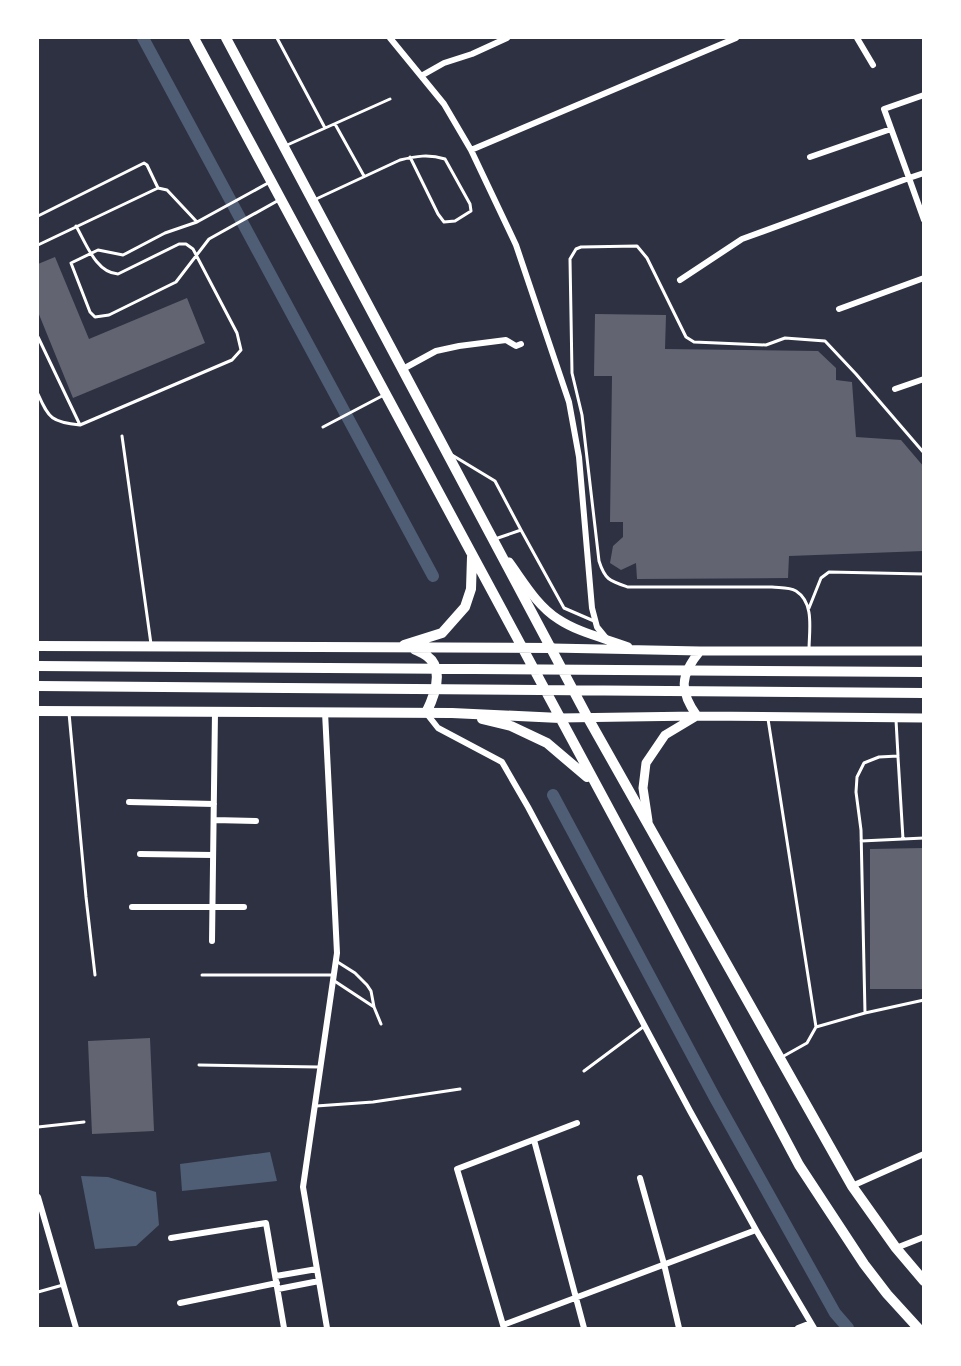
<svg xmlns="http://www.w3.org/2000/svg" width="961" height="1366" viewBox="0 0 961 1366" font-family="'PT Sans Narrow',sans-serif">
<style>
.water{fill:#4f5d75}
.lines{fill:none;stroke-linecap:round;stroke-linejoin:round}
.canal{stroke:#4f5d75;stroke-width:12}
.building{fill:#626471}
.service{stroke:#fff;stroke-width:3}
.minor{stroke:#fff;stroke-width:6}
.primary{stroke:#fff;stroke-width:9}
.trunk{stroke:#fff;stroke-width:10}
</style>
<rect width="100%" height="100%" fill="#2d3142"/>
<!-- water -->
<path class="water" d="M270 1152 277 1181 182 1191 180 1164Z
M81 1176 108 1177 156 1192 159 1225 136 1246 95 1249Z"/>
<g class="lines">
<!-- canal -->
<path class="canal" d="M143 38 433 576
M553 795 715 1098 835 1313 848 1328"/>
</g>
<!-- building -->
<path class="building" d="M55 257 89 339 187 298 205 343 73 398 38 312V264Z
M595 314 666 315 665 349 818 351 836 368V380L852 382 856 437 901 440 924 467V551L789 556 788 578 637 579 636 563 621 570 610 563 613 546 623 537V522H610L612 376H594Z
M924 848V989H870V849Z
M150 1038 154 1131 92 1134 88 1041Z"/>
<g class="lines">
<!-- service -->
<path class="service" d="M277 38 325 128
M335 124 364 176
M285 146 390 99
M268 183 197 222 165 233 123 255 98 250 71 263 90 312 95 317 109 315 176 282 209 239 279 200
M314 200 400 160C416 156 429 154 445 159L470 204 471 211 455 221 444 222 438 214 410 157
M38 216 144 163 147 165 158 188
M38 245 158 188 167 190 197 222
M38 337 80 425
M38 394C49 419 52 422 80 425L232 360 241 350 237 333 193 249 186 244H179L118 274C96 273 86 243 76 226
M323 427 382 396
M122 436 151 644
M452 455 495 481 521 530
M495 539 521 530 564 608 594 621
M809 608 821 578 829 572 924 574
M809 650C809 631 815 603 796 591 789 587 779 588 772 587H628C610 581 605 580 599 561L582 415 572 373 570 259 576 249 581 247 637 246 647 258 686 337 694 342 766 345 785 338 825 341 856 374 924 453
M69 713 86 897 95 975
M768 719 816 1027 807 1043 782 1057
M898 757 903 839
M861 841 924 838
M336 961 355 973 367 985 371 991 374 1007 381 1024
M202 975H332
M333 980 374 1007
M865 1013 861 830 856 792 857 777 864 763 879 757 898 756 896 720
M816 1027 865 1013 924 1000
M199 1065 319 1067
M584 1071 643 1027
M316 1106 373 1102 460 1089
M38 1127 84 1122
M38 1292 63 1285"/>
<!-- minor -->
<path class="minor" d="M390 38 444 104 471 150
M857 38 873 65
M421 76 444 63 472 54 507 38
M924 95 884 109 909 178 924 173
M810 157 891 129
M680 280 742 239 909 178 924 220
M839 309 924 278
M403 369 436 351 459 346 506 340 516 346 521 344
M895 389 924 379
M606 638 597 627 592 608 579 457 569 402 516 245 471 150 736 38
M325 712 337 953 303 1187 327 1328
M427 714 438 728 502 762 528 807 690 1111 756 1230
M129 802 214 804
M214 820 256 821
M140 854 213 855
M132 907H244
M212 941 215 712
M534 1140 584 1328
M640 1178 664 1264 679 1328
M852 1186 924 1154
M38 1197 76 1328
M171 1238 266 1223 284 1328
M896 1248 924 1237
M276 1276 317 1269
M278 1289 319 1281
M180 1303 277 1283
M503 1325 457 1169 577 1123
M504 1328 503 1325 756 1230 814 1328
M798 1328 811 1323"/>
<!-- primary -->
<path class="primary" d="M509 562C523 581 537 606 558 619 579 633 605 638 628 647
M552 648 700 651H924
M697 716C679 691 680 675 700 651
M560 718 697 716 924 718
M648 821 643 788 646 763 665 735 695 717"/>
<!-- trunk -->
<path class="trunk" d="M194 38 661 905 799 1165 864 1264 887 1294 918 1328
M226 38 588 718 852 1186 896 1248 924 1281
M404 645 442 633 465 607 471 589 472 557
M38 646 552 648
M414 649C418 651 423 653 427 656 445 669 434 697 426 713
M38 666 924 672
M38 686 924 693
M38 711 452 713 560 718
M482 719 511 726 547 743 587 777"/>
</g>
<!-- border -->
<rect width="961" height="1366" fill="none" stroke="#ffffff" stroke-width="78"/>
</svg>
